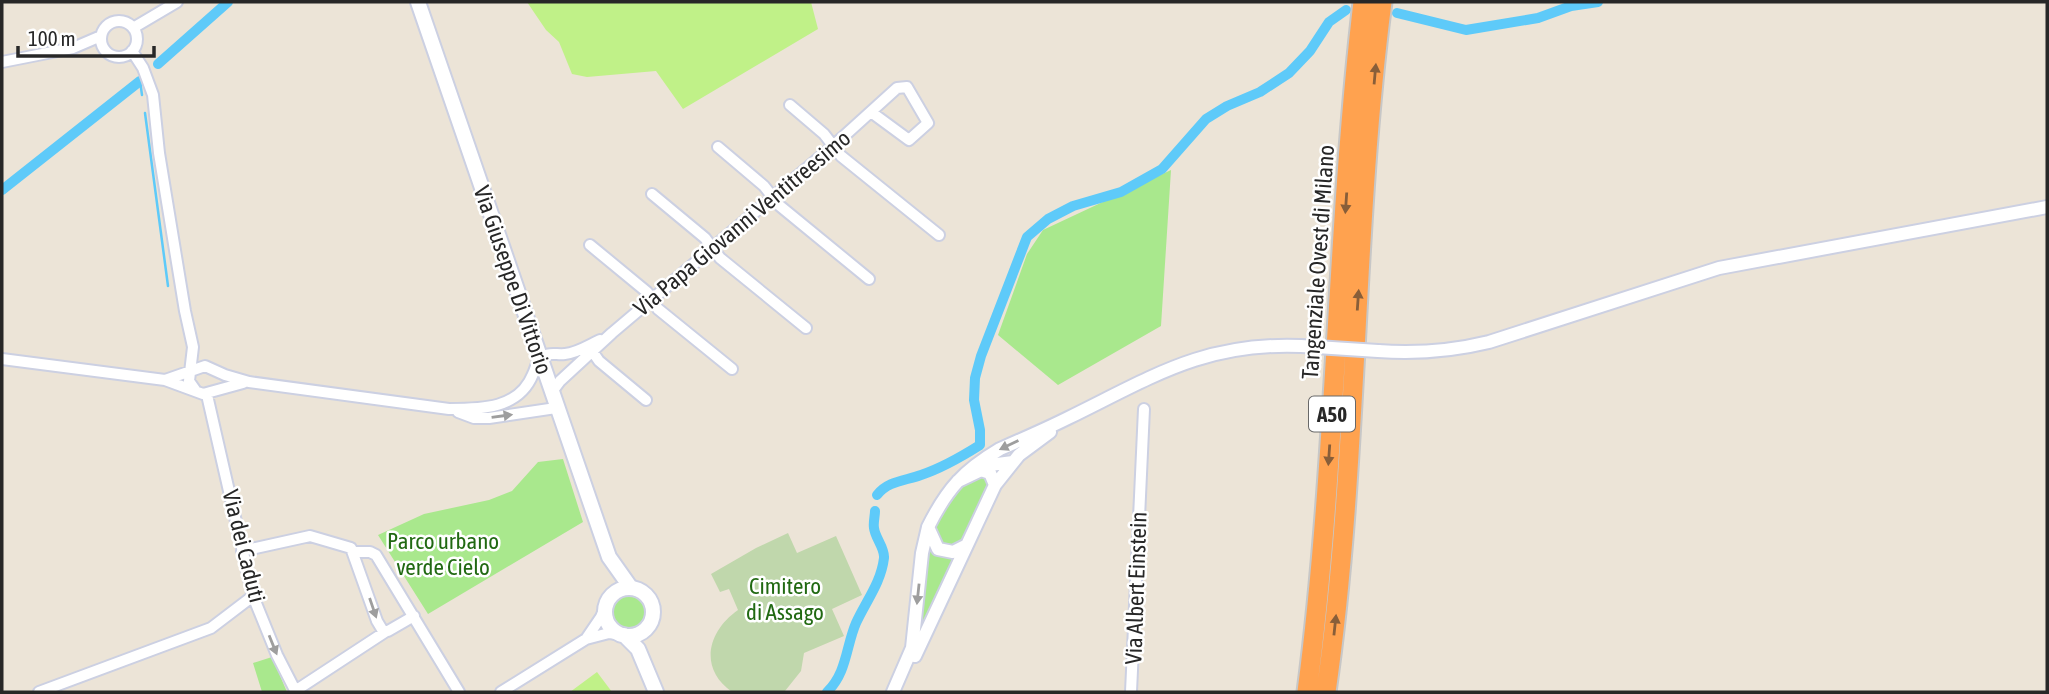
<svg xmlns="http://www.w3.org/2000/svg" width="2049" height="694" viewBox="0 0 2049 694" font-family="'Asap Condensed',sans-serif">
<style>
.green{fill:#a9e88d}
.cemetery{fill:#c0d7ac}
.pitch{fill:#c0f188}
.lines{fill:none;stroke-linecap:round;stroke-linejoin:round}
.stream{stroke:#5ecaf9;stroke-width:2.5}
.canal{stroke:#5ecaf9;stroke-width:10}
.minor-casing{stroke:#ccd0e2;stroke-width:14}
.tertiary-casing{stroke:#ccd0e2;stroke-width:16}
.secondary-casing{stroke:#ccd0e2;stroke-width:18}
.motorway-casing{stroke:#c7c7c7;stroke-width:23}
.minor{stroke:#fff;stroke-width:10}
.tertiary{stroke:#fff;stroke-width:12}
.secondary{stroke:#fff;stroke-width:14}
.motorway{stroke:#ffa24f;stroke-width:19}
.tertiary-bridge-casing{stroke:#ccd0e2;stroke-width:16;stroke-linecap:butt}
.tertiary-bridge{stroke:#fff;stroke-width:12}
.oneway{fill:#885e39}
.oneway2{fill:#9e9e9e}
.labels{text-anchor:middle;dominant-baseline:central;stroke-width:5;stroke-linejoin:round;paint-order:stroke}
.shield{fill:#fff;stroke:#686868;stroke-width:2}
.shield-label{font-size:21px;font-weight:bold;fill:#272727}
.street-label{font-size:23px;fill:#272727;stroke:#fff}
.park-label{font-size:23px;fill:#216912;stroke:#fff}
</style>
<rect width="100%" height="100%" fill="#ece4d7"/>
<!-- green -->
<path class="green" d="M1171 170 1161 326 1058 385 998 335 1027 254 1043 230Z
M563 459 583 522 428 614 378 535 424 514 489 500 512 491 538 462Z
M984 473 988 483V487L963 542 952 548 936 541 934 523 941 511 963 484Z
M928 546 956 555 919 636Z
M625 596C637 596 649 603 646 616 640 652 586 613 625 596Z
M272 657 287 692H262L253 663Z"/>
<!-- cemetery -->
<path class="cemetery" d="M788 533 797 553 836 536 862 595 832 609 844 636 804 653 801 671 785 691 732 692C698 668 708 631 738 610L729 589 720 592 711 574 756 548Z"/>
<!-- pitch -->
<path class="pitch" d="M527 2H811L818 29 683 109 656 71 587 77 572 74 559 42 546 30Z
M597 672 612 692H570Z"/>
<g class="lines">
<!-- stream -->
<path class="stream" d="M140 81 142 95
M145 113 168 286"/>
<!-- canal -->
<path class="canal" d="M1397 13 1466 30 1538 18 1571 6 1598 2
M158 64 228 2
M2 190 140 81
M877 495C888 481 904 481 921 475 942 468 961 457 980 445V430L974 400 975 378 981 356 1027 237 1048 219 1073 206 1121 192 1162 169 1206 119 1227 106 1260 92 1289 73 1310 51 1329 22 1346 10
M827 692C847 673 846 646 856 623 866 601 881 583 884 558 885 548 875 538 874 528 873 523 875 516 875 511"/>
<defs>
<path id="minor" d="M101 39a18 18 0 1 1 36 0a18 18 0 1 1-36 0Z
M133 28 177 2
M132 51 143 68 153 95 159 153 185 311 193 347 189 381 196 391
M2 62 73 48 101 36
M790 105 824 134 841 156 939 235
M718 147 764 186 780 206 869 279
M652 194 705 238 720 258 806 328
M590 245 647 292 658 309 732 369
M590 348 599 361 646 400
M2 359 165 380 203 394 243 383
M165 380 205 366 225 375 249 382 449 409C482 409 519 409 533 374 536 368 537 359 543 356 550 352 557 355 565 354 577 353 589 345 600 340
M551 393 560 381 612 333 833 146 897 88 907 87 928 123 909 140 871 112
M207 395 253 596 277 655 296 692
M458 412 474 418H489L556 408
M242 551 310 536 351 548 377 621 383 631H388L414 616
M353 552H370L376 555 459 692
M586 639 601 617 607 603
M295 691 385 632
M39 692 211 628 253 596
M501 692 586 639 609 633 624 635
M1131 692 1144 409"/>
<path id="tertiary" d="M1378 351C1417 354 1452 351 1489 342L1719 268 2047 207
M981 470 990 465 1013 462
M958 481 981 470 990 473 995 485 967 545 953 552 938 549 928 527C947 489 963 471 1000 449 1023 439 1046 429 1068 418 1152 377 1204 342 1301 346
M995 485 1019 455 1050 432
M915 656 967 545
M893 692 912 648 922 553 928 527"/>
<path id="secondary" d="M418 2 609 557 631 588
M605 612a24 24 0 1 1 48 0a24 24 0 1 1-48 0Z
M624 635 638 649 656 692"/>
<path id="motorway" d="M1307 692C1337 463 1336 231 1363 2
M1326 692C1359 464 1352 231 1382 2"/>
</defs>
<!-- minor casing -->
<use href="#minor" class="minor-casing"/>
<!-- tertiary casing -->
<use href="#tertiary" class="tertiary-casing"/>
<!-- secondary casing -->
<use href="#secondary" class="secondary-casing"/>
<!-- motorway casing -->
<use href="#motorway" class="motorway-casing"/>
<!-- minor -->
<use href="#minor" class="minor"/>
<!-- tertiary -->
<use href="#tertiary" class="tertiary"/>
<!-- secondary -->
<use href="#secondary" class="secondary"/>
<!-- motorway -->
<use href="#motorway" class="motorway"/>
<defs>
<path id="tertiary-bridge" d="M1301 346 1378 351"/>
</defs>
<!-- tertiary-bridge casing -->
<use href="#tertiary-bridge" class="tertiary-bridge-casing"/>
<!-- tertiary-bridge -->
<use href="#tertiary-bridge" class="tertiary-bridge"/>
</g>
<!-- one-way arrows -->
<defs><path id="oneway-solid" d="M-6-.8H1V-3.2L6.5 0L1 3.2V.8H-6Z" transform="scale(1.75)"/></defs>
<g class="oneway">
<use href="#oneway-solid" transform="translate(1375 74) rotate(-85)"/>
<use href="#oneway-solid" transform="translate(1346 203) rotate(94)"/>
<use href="#oneway-solid" transform="translate(1358 300) rotate(-86)"/>
<use href="#oneway-solid" transform="translate(1329 455) rotate(94)"/>
<use href="#oneway-solid" transform="translate(1335 625) rotate(-84)"/>
</g>
<g class="oneway2">
<use href="#oneway-solid" transform="translate(502 416) rotate(-8)"/>
<use href="#oneway-solid" transform="translate(1009 445) rotate(154)"/>
<use href="#oneway-solid" transform="translate(918 594) rotate(96)"/>
<use href="#oneway-solid" transform="translate(373 608) rotate(71)"/>
<use href="#oneway-solid" transform="translate(273 645) rotate(68)"/>
</g>
<g class="labels">
<!-- shield labels -->
<rect class="shield" x="1309" y="396.5" width="46" height="35" rx="5"/>
<g class="shield-label">
<text x="1332" y="414">A50</text>
</g>
<!-- street labels -->
<g class="street-label">
<text transform="translate(742 223) rotate(-40)">Via Papa Giovanni Ventitreesimo</text>
<text transform="translate(1318 262) rotate(-86)">Tangenziale Ovest di Milano</text>
<text transform="translate(513 280) rotate(71)">Via Giuseppe Di Vittorio</text>
<text transform="translate(244 546) rotate(76)">Via dei Caduti</text>
<text transform="translate(1136 588) rotate(-88)">Via Albert Einstein</text>
</g>
<!-- park labels -->
<g class="park-label">
<text x="443" y="541">Parco urbano<tspan x="443" dy="26">verde Cielo</tspan></text>
<text x="785" y="586">Cimitero<tspan x="785" dy="26">di Assago</tspan></text>
</g>
</g>
<!-- border -->
<rect width="2049" height="694" fill="none" stroke="#272727" stroke-width="7"/>
<!-- scale -->
<path d="M18 46v10h136v-10" fill="none" stroke="#272727" stroke-width="3.5"/>
<text x="28" y="46" font-size="21" fill="#272727" stroke="#ffffff" stroke-width="5" paint-order="stroke">100 m</text>
</svg>
